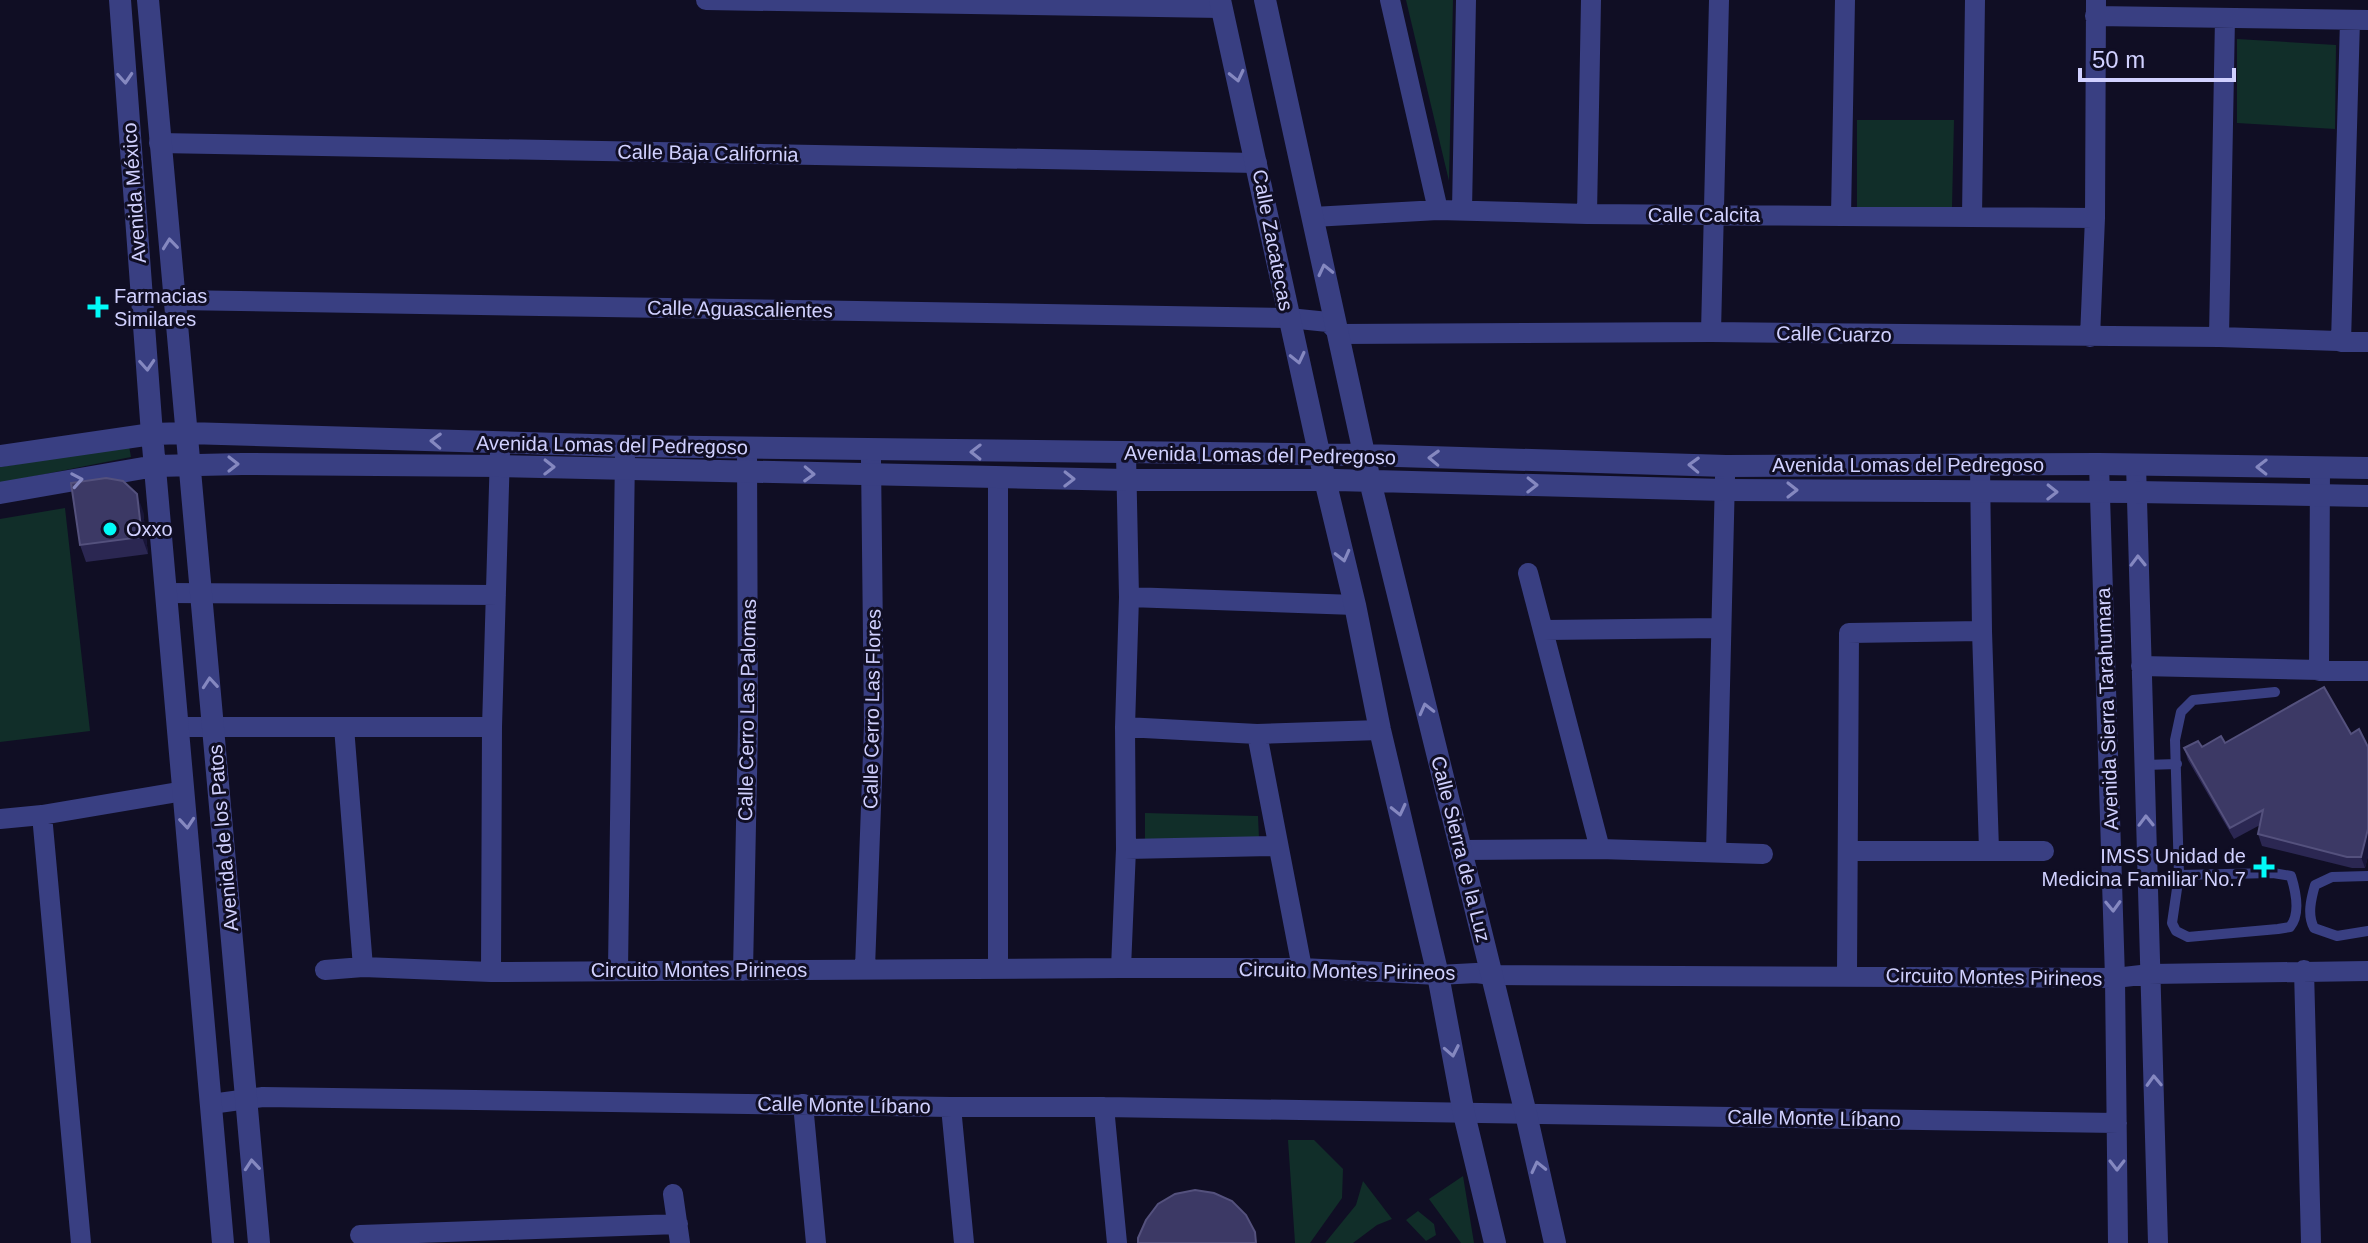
<svg xmlns="http://www.w3.org/2000/svg" width="2368" height="1243" viewBox="0 0 2368 1243" font-family="Helvetica,sans-serif">
<style>
.green{fill:#112e29}
.lines{fill:none;stroke-linecap:round;stroke-linejoin:round}
.service{stroke:#393f82;stroke-width:10}
.minor{stroke:#393f82;stroke-width:20}
.tertiary{stroke:#393f82;stroke-width:22}
.wall{fill:#2b2752}
.shaded-wall{fill:#181538}
.building{fill:#3c3965;stroke:#54517d;stroke-width:2}
.oneway{stroke:#8588c0}
.poi-dot{fill:#01fbf8;stroke:#100e24;stroke-width:3}
.labels{text-anchor:middle;dominant-baseline:central;stroke-width:6;stroke-linejoin:round;paint-order:stroke}
.street-label{font-size:20px;fill:#d1d1ff;stroke:#100e24}
.poi-label{font-size:20px;fill:#d1d1ff;stroke:#100e24;text-anchor:start}
</style>
<rect width="100%" height="100%" fill="#100e24"/>
<!-- green -->
<path class="green" d="M1406 0H1453L1449 181Z
M2237 39 2336 45 2335 129 2237 123Z
M1857 120H1954L1952 207H1857Z
M129 446 131 457 0 483V467Z
M65 508 90 731 0 742V519Z
M1145 813 1258 816 1259 838 1145 839Z
M1288 1140H1314L1343 1169 1342 1198 1310 1243H1295Z
M1463 1176 1474 1243H1461L1429 1199Z
M1363 1181 1392 1219 1377 1225 1353 1243H1325L1356 1205Z
M1418 1211 1434 1224 1436 1235 1426 1241 1406 1220Z"/>
<g class="lines">
<!-- service -->
<path class="service" d="M2145 765 2177 764
M2179 875 2273 873 2291 876C2296 892 2301 914 2290 927L2278 929 2188 937 2176 931 2172 923 2179 875 2175 740 2181 712 2193 700 2275 692
M2368 876 2332 877 2315 885C2311 899 2307 915 2314 928L2337 936 2368 931"/>
<!-- minor -->
<path class="minor" d="M706 0 1221 8
M1390 0 1438 210
M2095 16 2368 20
M159 143 1257 163
M1462 210 1466 0
M1587 214 1591 0
M1841 216 1845 0
M1313 217 1438 210 1587 214 2095 218
M1972 217 1975 0
M175 300 1289 318 1328 322 1340 334 1711 332 2219 337 2368 342
M1711 332 1719 0
M2090 337 2095 218 2096 0
M2219 337 2225 18
M2341 342 2350 20
M1980 464 1982 631 1989 850
M2099 464 2115 978 2118 1243
M2136 464 2158 1243
M1528 573 1600 849
M167 593 496 595
M1129 597 1355 605
M1545 630 1720 628
M2141 666 2368 671
M2319 671 2320 468
M179 727H492
M344 727 363 967
M1125 727 1257 734 1380 730
M1257 734 1302 968
M42 815 81 1243
M0 819 42 815 184 791
M1126 849 1278 846
M1461 850 1600 849 1763 854
M1849 851H2044
M1716 853 1725 477
M865 968 874 726 871 460
M998 968V478
M1121 968 1126 849 1125 727 1129 597 1126 454
M325 970 363 967 491 972 1121 968H1302L1438 975 1476 973 1492 975 2115 978 2150 974 2368 971
M618 970 625 454
M2304 970 2311 1243
M743 971 748 726 747 448
M491 972 492 727 500 452
M1847 975 1849 633 1982 631
M211 1104 263 1097 951 1107H1104L2117 1123
M803 1104 816 1243
M951 1107 964 1243
M1104 1107 1117 1243
M673 1194 680 1243
M360 1235 678 1224"/>
<!-- tertiary -->
<path class="tertiary" d="M120 0 152 434 223 1243
M148 0 259 1243
M1220 0 1325 480 1355 605 1380 730 1438 975 1464 1114 1495 1243
M1265 0 1370 481 1526 1114 1555 1243
M0 456 152 434 187 433 625 446 1365 455 1726 466 2099 464 2368 468
M0 493 155 466 242 464 500 466 1126 480H1336L1724 490 2136 492 2368 496"/>
</g>
<!-- wall -->
<path class="wall" d="M143 511 148 554 86 562 80 545Z
M2351 734 2368 747V856L2365 868H2352L2262 846 2258 834 2260 825 2234 839 2188 760 2184 748 2225 743Z"/>
<!-- shaded-wall -->
<path class="shaded-wall" d="M137 494 143 511 148 554 142 537Z
M2368 829V856L2365 868 2361 857Z"/>
<!-- building -->
<path class="building" d="M106 478 123 481 137 494 142 537 80 545 71 483Z
M2324 687 2351 734 2359 729 2368 747V829L2361 857H2347L2258 834 2263 810 2230 828 2184 748 2198 741 2202 747 2221 736 2225 743Z
M1195 1190 1214 1193 1232 1201 1246 1215 1255 1232 1256 1243H1138V1238L1146 1220 1158 1204 1175 1194Z"/>
<!-- one-way arrows -->
<defs><path id="oneway-chevron" d="M-2-3.5L2.5 0L-2 3.5" fill="none" stroke-width="1.6" stroke-linecap="round" stroke-linejoin="round" transform="scale(2)"/></defs>
<g class="oneway">
<use href="#oneway-chevron" transform="translate(1237 76) rotate(77)"/>
<use href="#oneway-chevron" transform="translate(125 78) rotate(86)"/>
<use href="#oneway-chevron" transform="translate(170 244) rotate(-96)"/>
<use href="#oneway-chevron" transform="translate(1325 270) rotate(-103)"/>
<use href="#oneway-chevron" transform="translate(1298 358) rotate(77)"/>
<use href="#oneway-chevron" transform="translate(147 365) rotate(86)"/>
<use href="#oneway-chevron" transform="translate(436 441) rotate(-178)"/>
<use href="#oneway-chevron" transform="translate(976 452) rotate(-179)"/>
<use href="#oneway-chevron" transform="translate(1434 458) rotate(-178)"/>
<use href="#oneway-chevron" transform="translate(233 464)"/>
<use href="#oneway-chevron" transform="translate(1694 465) rotate(-178)"/>
<use href="#oneway-chevron" transform="translate(549 467) rotate(1)"/>
<use href="#oneway-chevron" transform="translate(2262 467) rotate(-179)"/>
<use href="#oneway-chevron" transform="translate(809 474) rotate(2)"/>
<use href="#oneway-chevron" transform="translate(1069 479) rotate(1)"/>
<use href="#oneway-chevron" transform="translate(77 480) rotate(-10)"/>
<use href="#oneway-chevron" transform="translate(1532 485) rotate(1)"/>
<use href="#oneway-chevron" transform="translate(1792 490)"/>
<use href="#oneway-chevron" transform="translate(2052 492) rotate(1)"/>
<use href="#oneway-chevron" transform="translate(1343 556) rotate(76)"/>
<use href="#oneway-chevron" transform="translate(2138 561) rotate(-91)"/>
<use href="#oneway-chevron" transform="translate(210 683) rotate(-95)"/>
<use href="#oneway-chevron" transform="translate(1426 709) rotate(-104)"/>
<use href="#oneway-chevron" transform="translate(1399 810) rotate(77)"/>
<use href="#oneway-chevron" transform="translate(2146 821) rotate(-91)"/>
<use href="#oneway-chevron" transform="translate(187 823) rotate(85)"/>
<use href="#oneway-chevron" transform="translate(2113 906) rotate(88)"/>
<use href="#oneway-chevron" transform="translate(1452 1051) rotate(79)"/>
<use href="#oneway-chevron" transform="translate(2154 1081) rotate(-92)"/>
<use href="#oneway-chevron" transform="translate(252 1165) rotate(-95)"/>
<use href="#oneway-chevron" transform="translate(2117 1165) rotate(90)"/>
<use href="#oneway-chevron" transform="translate(1538 1167) rotate(-103)"/>
</g>
<!-- markers -->
<g class="poi-dot">
<path d="M94 295h8v8h8v8h-8v8h-8v-8h-8v-8h8z"/>
<circle cx="110" cy="529" r="8"/>
<path d="M2260 855h8v8h8v8h-8v8h-8v-8h-8v-8h8z"/>
</g>
<g class="labels">
<!-- street labels -->
<g class="street-label">
<text transform="translate(708 153) rotate(1)">Calle Baja California</text>
<text transform="translate(134 193) rotate(-94)">Avenida México</text>
<text x="1704" y="215">Calle Calcita</text>
<text transform="translate(1273 240) rotate(79)">Calle Zacatecas</text>
<text transform="translate(740 309) rotate(1)">Calle Aguascalientes</text>
<text transform="translate(1834 334) rotate(1)">Calle Cuarzo</text>
<text transform="translate(612 445) rotate(1)">Avenida Lomas del Pedregoso</text>
<text transform="translate(1260 455) rotate(1)">Avenida Lomas del Pedregoso</text>
<text x="1908" y="465">Avenida Lomas del Pedregoso</text>
<text transform="translate(872 709) rotate(-89)">Calle Cerro Las Flores</text>
<text transform="translate(2107 709) rotate(-92)">Avenida Sierra Tarahumara</text>
<text transform="translate(747 710) rotate(-89)">Calle Cerro Las Palomas</text>
<text transform="translate(223 838) rotate(-95)">Avenida de los Patos</text>
<text transform="translate(1461 849) rotate(76)">Calle Sierra de la Luz</text>
<text x="699" y="970">Circuito Montes Pirineos</text>
<text transform="translate(1347 971) rotate(1)">Circuito Montes Pirineos</text>
<text transform="translate(1994 977) rotate(1)">Circuito Montes Pirineos</text>
<text transform="translate(844 1105) rotate(1)">Calle Monte Líbano</text>
<text transform="translate(1814 1118) rotate(1)">Calle Monte Líbano</text>
</g>
<!-- poi labels -->
<g class="poi-label">
<text x="114" y="296">Farmacias<tspan x="114" dy="23">Similares</tspan></text>
<text x="126" y="529">Oxxo</text>
<text x="2246" y="856" text-anchor="end">IMSS Unidad de<tspan x="2246" dy="23">Medicina Familiar No.7</tspan></text>
</g>
</g>
<!-- scale -->
<path d="M2080 68v12h154v-12" fill="none" stroke="#d1d1ff" stroke-width="4"/>
<text x="2092" y="68" font-size="24" fill="#d1d1ff" stroke="#100e24" stroke-width="6" paint-order="stroke">50 m</text>
</svg>
